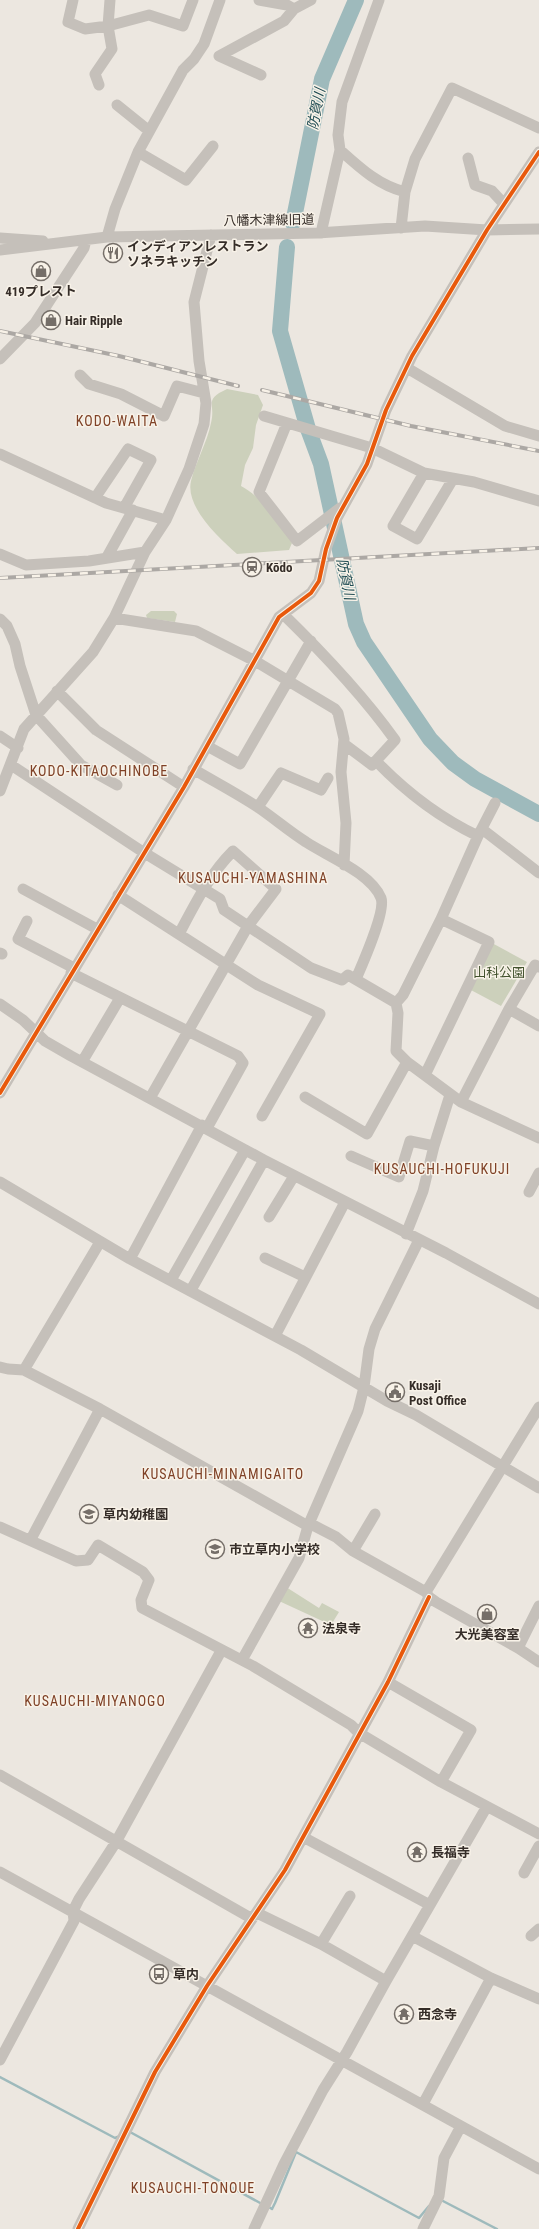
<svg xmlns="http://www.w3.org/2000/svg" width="539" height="2229" viewBox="0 0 539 2229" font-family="'Roboto Condensed','Noto Sans JP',sans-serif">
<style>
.green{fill:#ccd0bb}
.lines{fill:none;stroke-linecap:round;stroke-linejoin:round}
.stream{stroke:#9ebabc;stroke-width:2.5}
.river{stroke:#9ebabc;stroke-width:16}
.minor{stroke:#c5c0ba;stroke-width:11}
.rail-casing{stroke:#aca8a4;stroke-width:4}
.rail{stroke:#f8f2e8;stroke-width:2.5;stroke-dasharray:8;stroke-linecap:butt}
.cycleway-casing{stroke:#f8f2e8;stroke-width:6}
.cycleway{stroke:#e8590c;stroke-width:4}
.labels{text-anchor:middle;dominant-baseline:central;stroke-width:3;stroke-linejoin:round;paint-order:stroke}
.street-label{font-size:13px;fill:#352d28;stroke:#f8f2e8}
.poi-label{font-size:13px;font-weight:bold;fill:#352d28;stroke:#f8f2e8;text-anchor:start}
.park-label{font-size:13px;fill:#42522e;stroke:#f8f2e8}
.water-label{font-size:14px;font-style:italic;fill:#204d54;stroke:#f8f2e8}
.neighbourhood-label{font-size:14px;letter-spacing:1px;fill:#7f4126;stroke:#f8f2e8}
</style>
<rect width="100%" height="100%" fill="#ece7e0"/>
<!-- green -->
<path class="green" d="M227 389 258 395 263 405 256 425 253 448 245 465 241 486C262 497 280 522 292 543L289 550 237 554C219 538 185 507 191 481 196 461 207 443 211 423 216 403 203 400 227 389Z
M151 611H174L177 614 175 622 147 618 146 615Z
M492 943 527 962 501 1006 469 989Z
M286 1587 319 1608 322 1603 339 1612 331 1625 279 1601Z"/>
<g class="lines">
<!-- stream -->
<path class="stream" d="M0 2077 115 2138 120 2136
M130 2132 262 2204
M441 2200 497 2229
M267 2206 272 2209 275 2203 296 2152 419 2218 429 2206"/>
<!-- river -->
<path class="river" d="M293 223 322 79 356 0
M287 247 280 331 308 429 321 464 356 624 364 642 430 739 453 763 475 779 539 814"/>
<!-- minor -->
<path class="minor" d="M73 0 68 22 85 29 108 26 149 15 183 26 193 0
M259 0 287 5 294 9
M261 75 219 56 284 21 294 9 311 0
M99 85 95 74 112 49 108 26 110 0
M117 105 148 130
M340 150C360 168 378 185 405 192
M138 152 186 180 213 146
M468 158 475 185 492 191 504 204
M401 228 405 192 415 159 452 88 539 128
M321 233 340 150 338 135 342 102 379 0
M107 237 115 209 138 152 183 70 194 59 204 44 220 0
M0 238 43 241
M0 250 107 237 317 233 425 226 487 230 539 229
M0 359 35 323 84 248 86 240
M407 368 505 426 539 436
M80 375 89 384 121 394 164 416 177 386 204 393
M264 416 372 448 424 473 474 482 539 501
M287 423 259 492 297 541 340 508
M0 454 106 503 166 520
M424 473 393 526 417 539 453 479
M95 498 128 449 151 460 124 508
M0 554 26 565 89 561 145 552
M107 557 133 510
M283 614C324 654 362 694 395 740L372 765 344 744
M114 618 196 631 255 661 335 709 338 713 344 739 341 772 346 823 344 865
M0 619 7 626 15 644 20 666 36 715 81 765 117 785
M57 691 96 730 184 787
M0 736 18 748
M207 746 240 764 311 641
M376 761C405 791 440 818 478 836L495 803
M11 765 143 852 220 899 224 910 311 968 342 980 348 975 396 1003 398 1013 396 1051 407 1062 461 1102 539 1138
M193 769C215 782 238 794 259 808 275 819 290 832 306 842 327 856 371 873 381 898 386 911 362 965 356 979
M0 791 24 729 93 652 114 618 145 552 166 520 189 469 204 424 206 403 199 361 194 302 211 235
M258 807 281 773 321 790 328 778
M482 829 539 873
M23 889 97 929
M118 895 258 985 320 1014 262 1116
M27 921 18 939 74 968
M0 953 2 954
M71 973 238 1056 243 1063 207 1128
M396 1003 403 995 441 919 478 836
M0 1004 23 1020 45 1041 71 1056 264 1160 446 1253 539 1304
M509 1009 539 1026
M82 1062 120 998
M425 1075 489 942 441 919
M0 1093 184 787 279 617 311 593 319 581 326 549 337 518 367 464 386 410 412 356 487 230 539 152
M305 1097 367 1134 407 1062
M150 1098 248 926 276 889 233 851C209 875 195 904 179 934
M461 1102 509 1009 535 965 539 967
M351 1156 399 1177 410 1141 434 1146
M0 1182 130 1259 301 1350 387 1401 416 1415 539 1488
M529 1192 539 1173
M269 1217 294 1176
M406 1234 423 1191 434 1146 450 1095
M265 1258 305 1277
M130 1259 202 1125
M171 1280 245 1150
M191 1290 264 1160
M275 1336 345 1202
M0 1367 8 1369 24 1370 100 1409 308 1526
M24 1370 100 1242
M309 1523 336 1537 353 1551 426 1592 429 1597 436 1602 518 1648 539 1662
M0 1527 76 1561 88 1560 98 1545 143 1572 149 1580 141 1600 142 1608 253 1666 351 1725 359 1733 441 1782 539 1834
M31 1539 100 1409
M353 1551 375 1514
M426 1592 539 1407
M518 1648 539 1606
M242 1660 299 1558 308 1526 358 1411 364 1387 369 1349 375 1329 419 1240
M388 1682 471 1730 441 1782
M0 1775 249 1917 259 1914 321 1944 386 1981
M303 1837 430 1905
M0 1872 539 2169
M524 1873 539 1846
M412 1936 491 1978 539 1999
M531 1936 539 1929
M321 1944 350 1896
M0 2060 74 1921 73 1911 79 1899 116 1842 221 1651
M423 2104 491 1978
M78 2229 155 2072 207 1986 285 1870 388 1682 429 1597
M254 2229 284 2164 323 2090 347 2052 386 1981 486 1808
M423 2229 439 2196 444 2158 461 2126"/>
<defs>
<path id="rail" d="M0 331 119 356 238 386
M262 390 411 426 539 451
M0 578 539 548"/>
</defs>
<!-- rail casing -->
<use href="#rail" class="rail-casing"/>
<!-- rail -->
<use href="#rail" class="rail"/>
<defs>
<path id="cycleway" d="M0 1093 184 787 279 617 311 593 319 581 326 549 337 518 367 464 386 410 412 356 487 230 539 152
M78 2229 155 2072 207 1986 285 1870 388 1682 429 1597"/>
</defs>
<!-- cycleway casing -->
<use href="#cycleway" class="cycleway-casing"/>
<!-- cycleway -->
<use href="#cycleway" class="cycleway"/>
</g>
<!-- icons -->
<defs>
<symbol id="restaurant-ring" viewBox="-11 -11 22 22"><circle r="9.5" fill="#f8f2e8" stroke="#756e68" stroke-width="1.5"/><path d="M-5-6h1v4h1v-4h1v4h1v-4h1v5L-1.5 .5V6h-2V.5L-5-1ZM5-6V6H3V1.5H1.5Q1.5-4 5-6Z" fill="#756e68"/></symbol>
<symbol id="shop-ring" viewBox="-11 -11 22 22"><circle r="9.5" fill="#f8f2e8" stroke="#756e68" stroke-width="1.5"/><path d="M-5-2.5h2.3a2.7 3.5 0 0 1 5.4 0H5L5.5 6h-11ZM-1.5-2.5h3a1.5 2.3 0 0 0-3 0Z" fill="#756e68"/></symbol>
<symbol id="station-ring" viewBox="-11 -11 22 22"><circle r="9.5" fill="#f8f2e8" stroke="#756e68" stroke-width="1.5"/><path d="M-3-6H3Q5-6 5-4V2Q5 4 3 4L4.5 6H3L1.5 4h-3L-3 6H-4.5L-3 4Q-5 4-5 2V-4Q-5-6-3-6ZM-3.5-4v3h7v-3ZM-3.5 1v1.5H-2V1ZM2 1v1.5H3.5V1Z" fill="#756e68"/></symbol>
<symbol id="civic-ring" viewBox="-11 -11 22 22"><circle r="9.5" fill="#f8f2e8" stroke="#756e68" stroke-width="1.5"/><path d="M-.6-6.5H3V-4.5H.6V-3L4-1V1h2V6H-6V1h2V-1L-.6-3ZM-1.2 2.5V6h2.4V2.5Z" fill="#756e68"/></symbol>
<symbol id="school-ring" viewBox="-11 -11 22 22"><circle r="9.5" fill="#f8f2e8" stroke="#756e68" stroke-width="1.5"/><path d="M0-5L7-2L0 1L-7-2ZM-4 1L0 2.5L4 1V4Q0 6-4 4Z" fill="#756e68"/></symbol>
<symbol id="temple-ring" viewBox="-11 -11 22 22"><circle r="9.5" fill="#f8f2e8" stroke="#756e68" stroke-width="1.5"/><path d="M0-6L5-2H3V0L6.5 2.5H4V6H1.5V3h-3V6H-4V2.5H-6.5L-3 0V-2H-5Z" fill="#756e68"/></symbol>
<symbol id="bus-ring" viewBox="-11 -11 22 22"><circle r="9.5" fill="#f8f2e8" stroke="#756e68" stroke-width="1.5"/><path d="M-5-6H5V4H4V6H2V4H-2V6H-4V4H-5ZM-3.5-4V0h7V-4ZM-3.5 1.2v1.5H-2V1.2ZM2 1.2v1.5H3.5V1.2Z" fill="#756e68"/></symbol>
</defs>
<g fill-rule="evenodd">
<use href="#restaurant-ring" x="102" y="242" width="22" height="22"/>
<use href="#shop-ring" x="30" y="260" width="22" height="22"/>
<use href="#shop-ring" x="40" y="309" width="22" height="22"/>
<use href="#station-ring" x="241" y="556" width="22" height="22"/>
<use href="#civic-ring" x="384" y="1381" width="22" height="22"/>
<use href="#school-ring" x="78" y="1503" width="22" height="22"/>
<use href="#school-ring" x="204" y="1538" width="22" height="22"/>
<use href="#shop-ring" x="476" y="1603" width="22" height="22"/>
<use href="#temple-ring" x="297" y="1617" width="22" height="22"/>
<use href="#temple-ring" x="406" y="1841" width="22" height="22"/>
<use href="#bus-ring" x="148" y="1963" width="22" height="22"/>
<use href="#temple-ring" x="393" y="2003" width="22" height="22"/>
</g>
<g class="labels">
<!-- street labels -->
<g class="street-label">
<text transform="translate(269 220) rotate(-1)">八幡木津線旧道</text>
</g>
<!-- poi labels -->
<g class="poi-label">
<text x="127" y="246">インディアンレストラン<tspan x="127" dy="15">ソネラキッチン</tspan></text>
<text x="41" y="291" text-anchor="middle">419プレスト</text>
<text x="65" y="320">Hair Ripple</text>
<text x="266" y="567">Kōdo</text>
<text x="409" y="1385">Kusaji<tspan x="409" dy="15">Post Office</tspan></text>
<text x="103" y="1514">草内幼稚園</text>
<text x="229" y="1549">市立草内小学校</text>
<text x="322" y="1628">法泉寺</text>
<text x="487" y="1634" text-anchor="middle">大光美容室</text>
<text x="431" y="1852">長福寺</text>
<text x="173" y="1974">草内</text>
<text x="418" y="2014">西念寺</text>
</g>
<!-- park labels -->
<g class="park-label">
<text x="499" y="972">山科公園</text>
</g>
<!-- water labels -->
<g class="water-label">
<text transform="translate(316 109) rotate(-79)">防賀川</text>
<text transform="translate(346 579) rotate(78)">防賀川</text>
</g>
<!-- neighbourhood labels -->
<g class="neighbourhood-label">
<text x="117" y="421">KODO-WAITA</text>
<text x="99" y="771">KODO-KITAOCHINOBE</text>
<text x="253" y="878">KUSAUCHI-YAMASHINA</text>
<text x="442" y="1169">KUSAUCHI-HOFUKUJI</text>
<text x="223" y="1474">KUSAUCHI-MINAMIGAITO</text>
<text x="95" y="1701">KUSAUCHI-MIYANOGO</text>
<text x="193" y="2188">KUSAUCHI-TONOUE</text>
</g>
</g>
</svg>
